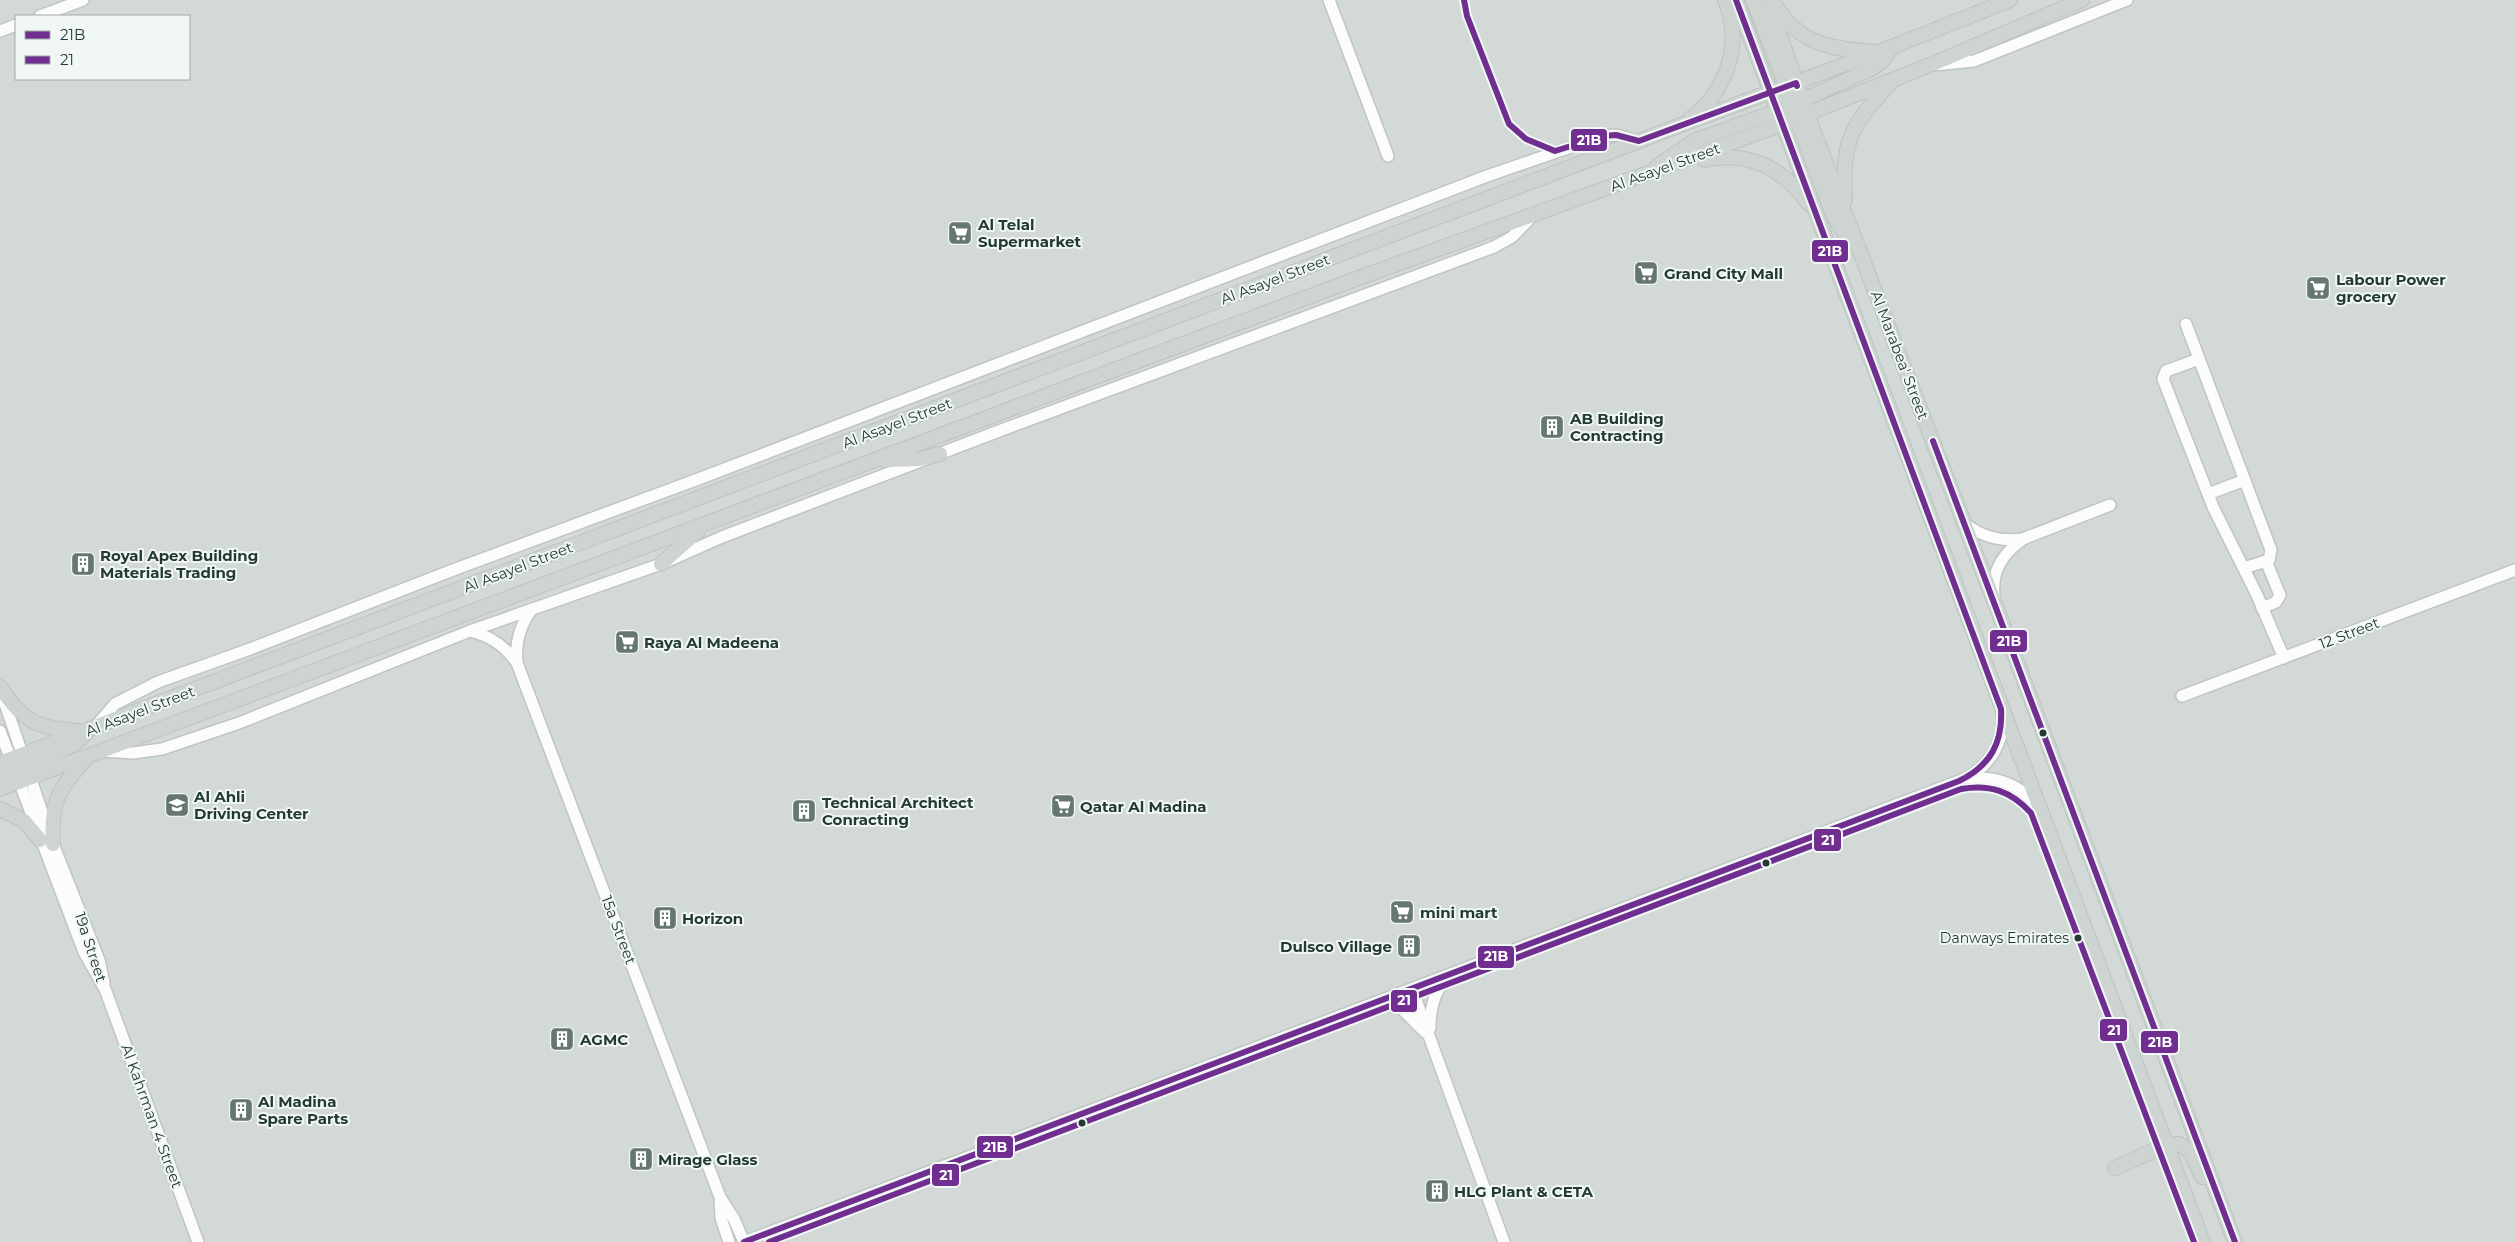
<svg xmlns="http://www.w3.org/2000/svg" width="2515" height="1242" viewBox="0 0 2515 1242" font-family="Montserrat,sans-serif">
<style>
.built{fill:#d2d9d6;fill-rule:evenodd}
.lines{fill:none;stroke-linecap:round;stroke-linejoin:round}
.minor-casing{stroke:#c0c5c3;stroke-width:14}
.major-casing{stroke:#bcc4c2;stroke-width:16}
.minor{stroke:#fbfcfb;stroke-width:11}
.major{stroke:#ced4d2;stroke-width:14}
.bus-1-casing{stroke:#f1f7f4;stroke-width:10}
.bus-2-casing{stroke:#f1f7f4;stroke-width:10}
.bus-1{stroke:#6f2e90;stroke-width:6}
.bus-2{stroke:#6f2e90;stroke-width:6}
.bus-dot{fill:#233933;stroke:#f1f7f4;stroke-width:2}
.labels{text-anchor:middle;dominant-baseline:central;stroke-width:4;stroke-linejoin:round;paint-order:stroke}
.bus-label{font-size:14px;fill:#233933;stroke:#f1f7f4;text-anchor:end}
.street-label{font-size:15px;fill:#233933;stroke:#f1f7f4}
.poi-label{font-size:15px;font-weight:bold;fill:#233933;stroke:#f1f7f4;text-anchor:start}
.line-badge{stroke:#f1f7f4;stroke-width:2}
.badge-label{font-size:14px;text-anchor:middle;font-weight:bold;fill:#fff}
</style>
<rect width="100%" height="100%" fill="#e3e8e6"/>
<!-- built -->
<path class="built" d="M0 0H2515V1242H0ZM16 16H189V79H16Z"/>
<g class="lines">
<defs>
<path id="minor" d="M1329 0 1388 156
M40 16 83 0
M0 31 16 25
M1934 65 1974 61 2127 0
M2186 324 2271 550 2269 560 2244 568
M2199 359 2166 371 2163 379 2213 507 2257 595 2284 658
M2208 494 2245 480
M1964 523C1982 537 2000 542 2023 539
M1994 595C1991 570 2005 551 2025 538L2110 505
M2262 608 2276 602 2280 595 2266 561
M470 631C491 636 505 646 517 663L720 1197 734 1219 744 1242
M517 663C515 643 520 625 532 609
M1 692 53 844 99 960 104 983
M2182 696 2515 570
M94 728 115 704 158 682 250 649 453 570 701 478 1487 176 1603 136 1616 135 1639 141
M0 731 84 952 105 989 198 1242
M103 751 133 753 162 749 239 723 470 631 661 564 722 537 999 431 1494 247 1512 237 1534 214
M1968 779C1997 775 2019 784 2038 806
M1412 989 1504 1242
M1379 1002 1402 1009 1425 1032
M1430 1028C1430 1008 1434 992 1448 976
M720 1197 721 1218 729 1242
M744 1242 1967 778C1991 764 2005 741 2002 713"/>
<path id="major" d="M1736 0 2203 1242
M1753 0 1790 95
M1768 0 1807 114 1994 601 2235 1242
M1774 3C1798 44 1830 49 1874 52
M1772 93 1786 101 1794 112 1833 215 1842 230 1855 243
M1794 104 1873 68 1882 61 1892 47
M1690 119C1727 92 1743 43 1725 0
M1704 160C1747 150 1783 168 1808 203
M1656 167 1694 141 1771 113 1783 104
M1845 200C1842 141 1850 126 1890 84
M885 460 919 459 940 454
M661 564 698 531
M0 687C23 722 37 728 78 731
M0 763 1681 125 1892 47 2010 0
M0 777 16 768 22 758
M18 782C20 759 70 754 85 734
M0 789 1356 279 1769 129 1930 65 2082 0
M0 809 24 821 40 840
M53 844C50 804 58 789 85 760
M2115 1168 2166 1145 2179 1144 2191 1152 2202 1177"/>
</defs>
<!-- minor casing -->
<use href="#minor" class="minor-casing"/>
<!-- major casing -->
<use href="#major" class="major-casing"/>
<!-- minor -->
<use href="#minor" class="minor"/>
<!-- major -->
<use href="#major" class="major"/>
<defs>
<path id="bus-1" d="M1464 0 1467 16 1509 124 1526 139 1555 151 1603 136 1616 135 1639 141 1796 83 1797 86
M1933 441 2235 1242
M744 1242 1959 781C1990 766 2003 743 2001 709L1736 0"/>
<path id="bus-2" d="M769 1242 1961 789C1990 784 2011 791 2031 813L2194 1242"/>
</defs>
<!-- bus-1 casing -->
<use href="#bus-1" class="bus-1-casing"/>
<!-- bus-2 casing -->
<use href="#bus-2" class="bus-2-casing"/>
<!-- bus-1 -->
<use href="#bus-1" class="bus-1"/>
<!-- bus-2 -->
<use href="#bus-2" class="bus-2"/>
</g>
<!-- icons -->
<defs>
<symbol id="supermarket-square" viewBox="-11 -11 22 22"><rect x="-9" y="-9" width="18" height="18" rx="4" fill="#667672" stroke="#f1f7f4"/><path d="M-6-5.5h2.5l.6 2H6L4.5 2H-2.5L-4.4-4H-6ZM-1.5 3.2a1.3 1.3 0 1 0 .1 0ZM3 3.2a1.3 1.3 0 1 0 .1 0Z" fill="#fff"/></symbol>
<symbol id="building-square" viewBox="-11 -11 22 22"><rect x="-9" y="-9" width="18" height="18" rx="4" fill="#667672" stroke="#f1f7f4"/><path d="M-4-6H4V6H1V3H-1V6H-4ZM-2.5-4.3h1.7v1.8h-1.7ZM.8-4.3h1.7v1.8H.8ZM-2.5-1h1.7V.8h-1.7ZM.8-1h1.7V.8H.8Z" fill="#fff"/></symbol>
<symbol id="school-square" viewBox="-11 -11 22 22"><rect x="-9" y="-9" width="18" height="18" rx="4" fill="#667672" stroke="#f1f7f4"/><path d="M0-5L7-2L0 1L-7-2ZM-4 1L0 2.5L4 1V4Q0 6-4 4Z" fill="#fff"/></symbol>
</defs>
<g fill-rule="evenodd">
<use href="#supermarket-square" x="946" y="219" width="28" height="28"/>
<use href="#supermarket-square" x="1632" y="259" width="28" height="28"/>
<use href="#supermarket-square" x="2304" y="274" width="28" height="28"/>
<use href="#building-square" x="1538" y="413" width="28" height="28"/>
<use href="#building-square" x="69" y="550" width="28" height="28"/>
<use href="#supermarket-square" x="613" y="628" width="28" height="28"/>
<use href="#school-square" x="163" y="791" width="28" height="28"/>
<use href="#supermarket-square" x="1049" y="792" width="28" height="28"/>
<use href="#building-square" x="790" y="797" width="28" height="28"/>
<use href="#supermarket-square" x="1388" y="898" width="28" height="28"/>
<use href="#building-square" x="651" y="904" width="28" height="28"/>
<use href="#building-square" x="1395" y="932" width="28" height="28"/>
<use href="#building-square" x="548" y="1025" width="28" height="28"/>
<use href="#building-square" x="227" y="1096" width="28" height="28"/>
<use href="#building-square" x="627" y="1145" width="28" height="28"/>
<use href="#building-square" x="1423" y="1177" width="28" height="28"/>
</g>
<!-- markers -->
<g class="bus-dot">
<circle cx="2043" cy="733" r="4.5"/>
<circle cx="1766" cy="863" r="4.5"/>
<circle cx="2078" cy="938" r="4.5"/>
<circle cx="1082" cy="1123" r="4.5"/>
</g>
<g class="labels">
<!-- bus labels -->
<g class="bus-label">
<text x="2069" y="938">Danways Emirates</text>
</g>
<!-- street labels -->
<g class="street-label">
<text transform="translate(1665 167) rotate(-20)">Al Asayel Street</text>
<text transform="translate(1275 279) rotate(-21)">Al Asayel Street</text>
<text transform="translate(1900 355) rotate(69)">Al Marabea' Street</text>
<text transform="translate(897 423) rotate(-21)">Al Asayel Street</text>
<text transform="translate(518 567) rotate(-21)">Al Asayel Street</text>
<text transform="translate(2349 633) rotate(-21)">12 Street</text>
<text transform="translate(140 711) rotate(-21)">Al Asayel Street</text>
<text transform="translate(619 930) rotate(69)">15a Street</text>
<text transform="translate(91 947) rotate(72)">19a Street</text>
<text transform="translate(152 1116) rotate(70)">Al Kahrman 4 Street</text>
</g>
<!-- poi labels -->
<g class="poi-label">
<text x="978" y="224">Al Telal<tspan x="978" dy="17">Supermarket</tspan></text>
<text x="1664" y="273">Grand City Mall</text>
<text x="2336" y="279">Labour Power<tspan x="2336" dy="17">grocery</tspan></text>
<text x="1570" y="418">AB Building<tspan x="1570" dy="17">Contracting</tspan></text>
<text x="100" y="555">Royal Apex Building<tspan x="100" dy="17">Materials Trading</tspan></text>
<text x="644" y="642">Raya Al Madeena</text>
<text x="194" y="796">Al Ahli<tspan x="194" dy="17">Driving Center</tspan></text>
<text x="822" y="802">Technical Architect<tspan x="822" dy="17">Conracting</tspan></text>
<text x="1080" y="806">Qatar Al Madina</text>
<text x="1420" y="912">mini mart</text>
<text x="682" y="918">Horizon</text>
<text x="1392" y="946" text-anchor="end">Dulsco Village</text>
<text x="580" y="1039">AGMC</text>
<text x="258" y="1101">Al Madina<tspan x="258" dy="17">Spare Parts</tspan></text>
<text x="658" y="1159">Mirage Glass</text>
<text x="1454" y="1191">HLG Plant &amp; CETA</text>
</g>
</g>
<g class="line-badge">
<rect x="1570" y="128" width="38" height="24" rx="5" fill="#6f2e90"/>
<rect x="1811" y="239" width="38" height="24" rx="5" fill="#6f2e90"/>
<rect x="1989" y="629" width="39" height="24" rx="5" fill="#6f2e90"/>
<rect x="1813" y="828" width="29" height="24" rx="5" fill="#6f2e90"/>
<rect x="1477" y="945" width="38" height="24" rx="5" fill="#6f2e90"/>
<rect x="1390" y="989" width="28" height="24" rx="5" fill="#6f2e90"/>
<rect x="2099" y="1018" width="29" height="24" rx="5" fill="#6f2e90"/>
<rect x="2140" y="1030" width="39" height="24" rx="5" fill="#6f2e90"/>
<rect x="976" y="1135" width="38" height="24" rx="5" fill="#6f2e90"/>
<rect x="931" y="1163" width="29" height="24" rx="5" fill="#6f2e90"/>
</g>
<g class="badge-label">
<text x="1589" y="145">21B</text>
<text x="1830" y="256">21B</text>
<text x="2009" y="646">21B</text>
<text x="1828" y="845">21</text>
<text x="1496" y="961">21B</text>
<text x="1404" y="1005">21</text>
<text x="2114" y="1035">21</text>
<text x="2160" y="1047">21B</text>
<text x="995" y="1152">21B</text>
<text x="946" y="1180">21</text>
</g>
<!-- legend -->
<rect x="15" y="15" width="175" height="65" fill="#f1f7f4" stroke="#9faba7"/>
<rect x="25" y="31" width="25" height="8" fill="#6f2e90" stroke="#9faba7"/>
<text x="60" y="40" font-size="15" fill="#233933">21B</text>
<rect x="25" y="56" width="25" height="8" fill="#6f2e90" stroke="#9faba7"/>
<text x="60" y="65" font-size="15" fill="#233933">21</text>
</svg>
